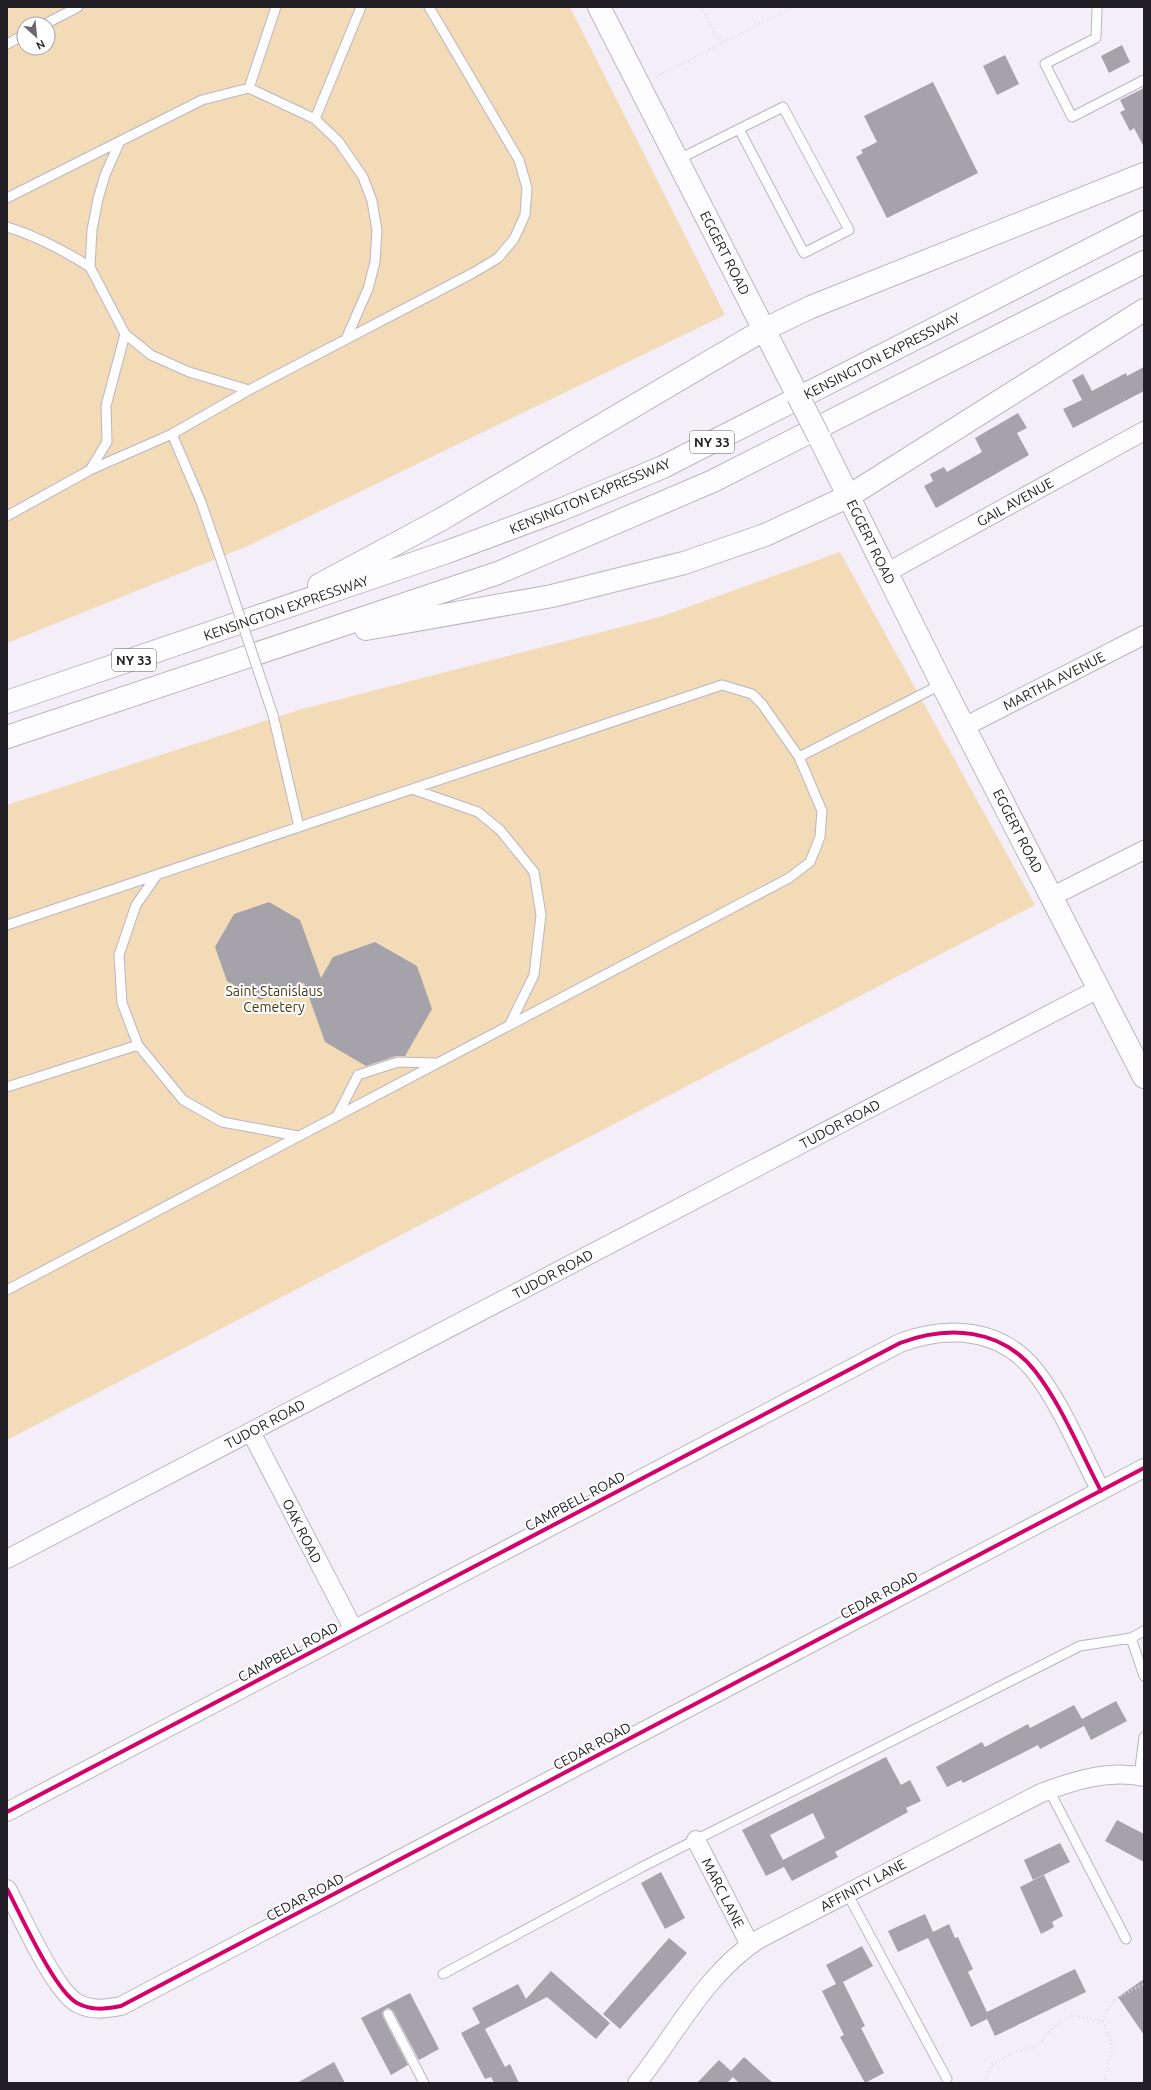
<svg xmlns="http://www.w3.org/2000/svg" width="1151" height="2090" viewBox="0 0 1151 2090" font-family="Ubuntu,sans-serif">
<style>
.green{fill:#f3dbb7;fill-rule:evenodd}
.building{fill:#a6a2a9;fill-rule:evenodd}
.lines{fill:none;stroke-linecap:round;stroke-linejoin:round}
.lane-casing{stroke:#bbb6be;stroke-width:11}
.street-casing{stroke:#bbb6be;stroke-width:20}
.secondary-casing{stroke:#bbb6be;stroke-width:24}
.highway-casing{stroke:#bbb6be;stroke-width:24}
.path{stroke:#e0dee1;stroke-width:2.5;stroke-dasharray:1 3;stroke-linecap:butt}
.lane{stroke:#fdfcfe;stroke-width:9}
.street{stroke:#fdfcfe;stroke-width:18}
.secondary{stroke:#fdfcfe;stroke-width:22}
.highway{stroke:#fdfcfe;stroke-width:22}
.lane-bridge-casing{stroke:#bbb6be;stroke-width:11;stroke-linecap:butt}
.secondary-bridge-casing{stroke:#bbb6be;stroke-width:24;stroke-linecap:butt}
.lane-bridge{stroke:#fdfcfe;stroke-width:9}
.secondary-bridge{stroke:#fdfcfe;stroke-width:22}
.cycleway-casing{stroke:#fff;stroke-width:6}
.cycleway{stroke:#d6006c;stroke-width:4}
.labels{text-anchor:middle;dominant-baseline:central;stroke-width:4;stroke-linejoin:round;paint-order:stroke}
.shield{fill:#fff;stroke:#646266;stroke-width:1}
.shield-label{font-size:13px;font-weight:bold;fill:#221e25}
.street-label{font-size:14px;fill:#221e25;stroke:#fff}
.park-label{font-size:14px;fill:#483716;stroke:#fff}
</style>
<rect width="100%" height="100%" fill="#f4eef8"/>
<!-- green -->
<path class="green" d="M7 7H570L725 315 248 546 7 643ZM24 24H48V48H24Z
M840 552 1035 905 7 1440V805L302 709 660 617Z"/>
<!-- building -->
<path class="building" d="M1122 45 1130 62 1109 73 1101 56Z
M1005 55 1019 84 997 95 983 66Z
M933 82 978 173 887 218 856 157 863 153 861 150 877 142 864 116Z
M1144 88V147L1134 128 1130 131 1120 112 1125 110 1120 100Z
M1144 367V391L1073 428 1063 409 1082 400 1072 380 1083 374 1092 391 1126 373 1127 376Z
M1018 413 1027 428 1017 433 1029 455 936 508 924 486 933 481 930 474 944 467 947 472 982 452 975 438Z
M269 902 300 920 321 978 333 957 375 942 417 966 432 1009 405 1056H396L366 1066 325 1042 304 983 260 1000 227 981 215 947 234 914Z
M1116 1701 1127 1721 1091 1740 1084 1726 1040 1749 1038 1745 963 1783 961 1780 947 1787 936 1767 982 1742 985 1747 1028 1724 1030 1728 1074 1705 1082 1719Z
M886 1757 901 1785 910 1780 921 1801 906 1808 908 1812 835 1852 838 1857 792 1881 784 1867 766 1876 742 1830ZM813 1813 825 1838 783 1860 770 1835Z
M1117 1820 1144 1834V1862L1105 1841Z
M1060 1843 1070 1862 1033 1880 1024 1860Z
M661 1872 685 1918 665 1929 641 1883Z
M1044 1875 1063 1916 1052 1922 1054 1927 1041 1934 1020 1887Z
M925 1914 933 1932 949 1924 955 1938 958 1937 973 1969 968 1972 987 2012 1075 1969 1086 1992 995 2036 987 2019 971 2027 928 1938 898 1952 888 1931Z
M669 1938 687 1953 620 2029 603 2014Z
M862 1946 873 1966 843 1982 865 2026 861 2028 884 2073 865 2083 840 2037 844 2035 822 1991 836 1984 826 1965Z
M551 1971 610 2023 596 2039 547 1997 485 2029 505 2067 510 2064 519 2083H494L491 2077 485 2079 461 2033 480 2023 472 2008 518 1984 526 1999Z
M1144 1979V2035L1118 1997Z
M410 1993 439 2049 419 2060 393 2011 389 2008 385 2009 382 2013 383 2017 408 2065 391 2075 361 2018Z
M744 2057 773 2083H739L733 2077 727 2083H697L719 2060 731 2071Z
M334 2062 345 2083H297Z"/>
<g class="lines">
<defs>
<path id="lane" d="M1097 7 1096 38 1045 64 1072 117 1144 80
M45 24 78 7
M7 44 24 35
M249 88 276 7
M315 119 361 7
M120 141 105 175 98 199 92 230 90 267 125 334 151 355 189 372 249 390
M677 160 783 107 849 230 804 253 739 129
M7 198 202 100 249 88 315 119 339 142 363 177 372 201 377 230 375 262 368 289 346 339
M7 227C37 236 63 250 90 267
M172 434 201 502 222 563
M90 470 107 442 106 406 125 334
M7 516 90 470 172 434 249 390 473 273 498 258 514 239 525 215 527 188 519 160 429 7
M273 715 299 827
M799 757 942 684
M412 789 478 812 500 830 534 872 541 915 534 975 510 1024
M157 875 136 905 119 955 122 1003 138 1045 183 1100 222 1122 298 1136
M7 925 722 685 752 694 762 704 799 757 822 811 820 837 810 862 789 878 7 1290
M7 1087 138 1045
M337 1116 358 1075 398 1062 435 1063
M1144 1631 1131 1638 1144 1676
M1139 1776 1144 1737
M1049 1790 1126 1939
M847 1893 947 2079
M443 1974 642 1867 1080 1646 1131 1638
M388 2014 424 2083"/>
<path id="street" d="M886 573 1144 431
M964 727 1144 635
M1051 897 1144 850
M251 1432 354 1630
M7 1559 1098 989
M7 1812 900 1343C948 1325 1001 1328 1035 1371 1061 1404 1081 1453 1101 1491
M696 1840 750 1945
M7 1889C21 1915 54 1990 77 2003 92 2011 105 2009 121 2006L1144 1468
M637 2083C676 2034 705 1974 759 1939L1041 1793C1073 1781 1109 1769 1144 1777"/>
<path id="secondary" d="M599 7 798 396
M819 437 942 684 1144 1077"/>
<path id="highway" d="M319 585 442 519 765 329 811 307 1144 174
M366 629 552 596 684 563 765 535 849 496 1144 310
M7 702 447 552 560 510 663 467 1144 222
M7 737 498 573 713 481 1144 262"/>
</defs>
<!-- lane casing -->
<use href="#lane" class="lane-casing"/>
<!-- street casing -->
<use href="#street" class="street-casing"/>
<!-- secondary casing -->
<use href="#secondary" class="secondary-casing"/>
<!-- highway casing -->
<use href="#highway" class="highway-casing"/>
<!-- path -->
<path class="path" d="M701 7 721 44
M656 77 793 7
M1102 2021C1112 1997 1122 1995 1144 1984
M984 2083 991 2065 1012 2053 1038 2046 1053 2027 1073 2015 1102 2021C1118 2047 1110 2056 1104 2083"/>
<!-- lane -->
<use href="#lane" class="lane"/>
<!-- street -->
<use href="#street" class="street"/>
<!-- secondary -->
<use href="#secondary" class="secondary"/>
<!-- highway -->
<use href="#highway" class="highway"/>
<defs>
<path id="lane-bridge" d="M222 563 273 715"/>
<path id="secondary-bridge" d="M798 396 819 437"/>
</defs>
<!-- lane-bridge casing -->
<use href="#lane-bridge" class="lane-bridge-casing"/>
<!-- secondary-bridge casing -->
<use href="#secondary-bridge" class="secondary-bridge-casing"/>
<!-- lane-bridge -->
<use href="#lane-bridge" class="lane-bridge"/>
<!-- secondary-bridge -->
<use href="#secondary-bridge" class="secondary-bridge"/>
<defs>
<path id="cycleway" d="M7 1812 900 1343C948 1325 1001 1328 1035 1371 1061 1404 1081 1453 1101 1491
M7 1889C21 1915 54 1990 77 2003 92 2011 105 2009 121 2006L1144 1468"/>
</defs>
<!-- cycleway casing -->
<use href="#cycleway" class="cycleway-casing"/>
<!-- cycleway -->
<use href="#cycleway" class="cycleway"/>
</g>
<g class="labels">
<!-- shield labels -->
<g class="shield">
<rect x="690" y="431" width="44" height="22" rx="3"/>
<rect x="112" y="649" width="44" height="22" rx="3"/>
</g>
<g class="shield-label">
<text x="712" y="442">NY 33</text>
<text x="134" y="660">NY 33</text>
</g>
<!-- street labels -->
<g class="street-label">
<text transform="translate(725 253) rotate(63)">EGGERT ROAD</text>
<text transform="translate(882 356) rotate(-27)">KENSINGTON EXPRESSWAY</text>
<text transform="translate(590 496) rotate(-23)">KENSINGTON EXPRESSWAY</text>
<text transform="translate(1015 502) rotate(-29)">GAIL AVENUE</text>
<text transform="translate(871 542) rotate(64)">EGGERT ROAD</text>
<text transform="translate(286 608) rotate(-19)">KENSINGTON EXPRESSWAY</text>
<text transform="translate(1054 681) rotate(-27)">MARTHA AVENUE</text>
<text transform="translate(1018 831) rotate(63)">EGGERT ROAD</text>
<text transform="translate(840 1124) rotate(-28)">TUDOR ROAD</text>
<text transform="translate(553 1274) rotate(-28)">TUDOR ROAD</text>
<text transform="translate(265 1424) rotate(-28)">TUDOR ROAD</text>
<text transform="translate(575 1501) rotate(-28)">CAMPBELL ROAD</text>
<text transform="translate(302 1531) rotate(63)">OAK ROAD</text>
<text transform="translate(879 1595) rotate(-28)">CEDAR ROAD</text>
<text transform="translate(288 1652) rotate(-28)">CAMPBELL ROAD</text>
<text transform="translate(592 1746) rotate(-28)">CEDAR ROAD</text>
<text transform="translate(863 1885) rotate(-28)">AFFINITY LANE</text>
<text transform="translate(723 1893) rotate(63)">MARC LANE</text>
<text transform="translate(305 1897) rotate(-28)">CEDAR ROAD</text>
</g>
<!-- park labels -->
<g class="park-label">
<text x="274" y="991">Saint Stanislaus<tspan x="274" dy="16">Cemetery</tspan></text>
</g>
</g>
<!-- border -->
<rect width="1151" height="2090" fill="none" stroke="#221e25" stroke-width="16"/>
<!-- north arrow -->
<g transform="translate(36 36) rotate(153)"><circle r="19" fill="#ffffff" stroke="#a7a5a8"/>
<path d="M0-3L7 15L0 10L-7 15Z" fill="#6c676f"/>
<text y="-6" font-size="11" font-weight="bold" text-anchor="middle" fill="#221e25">N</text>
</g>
</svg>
